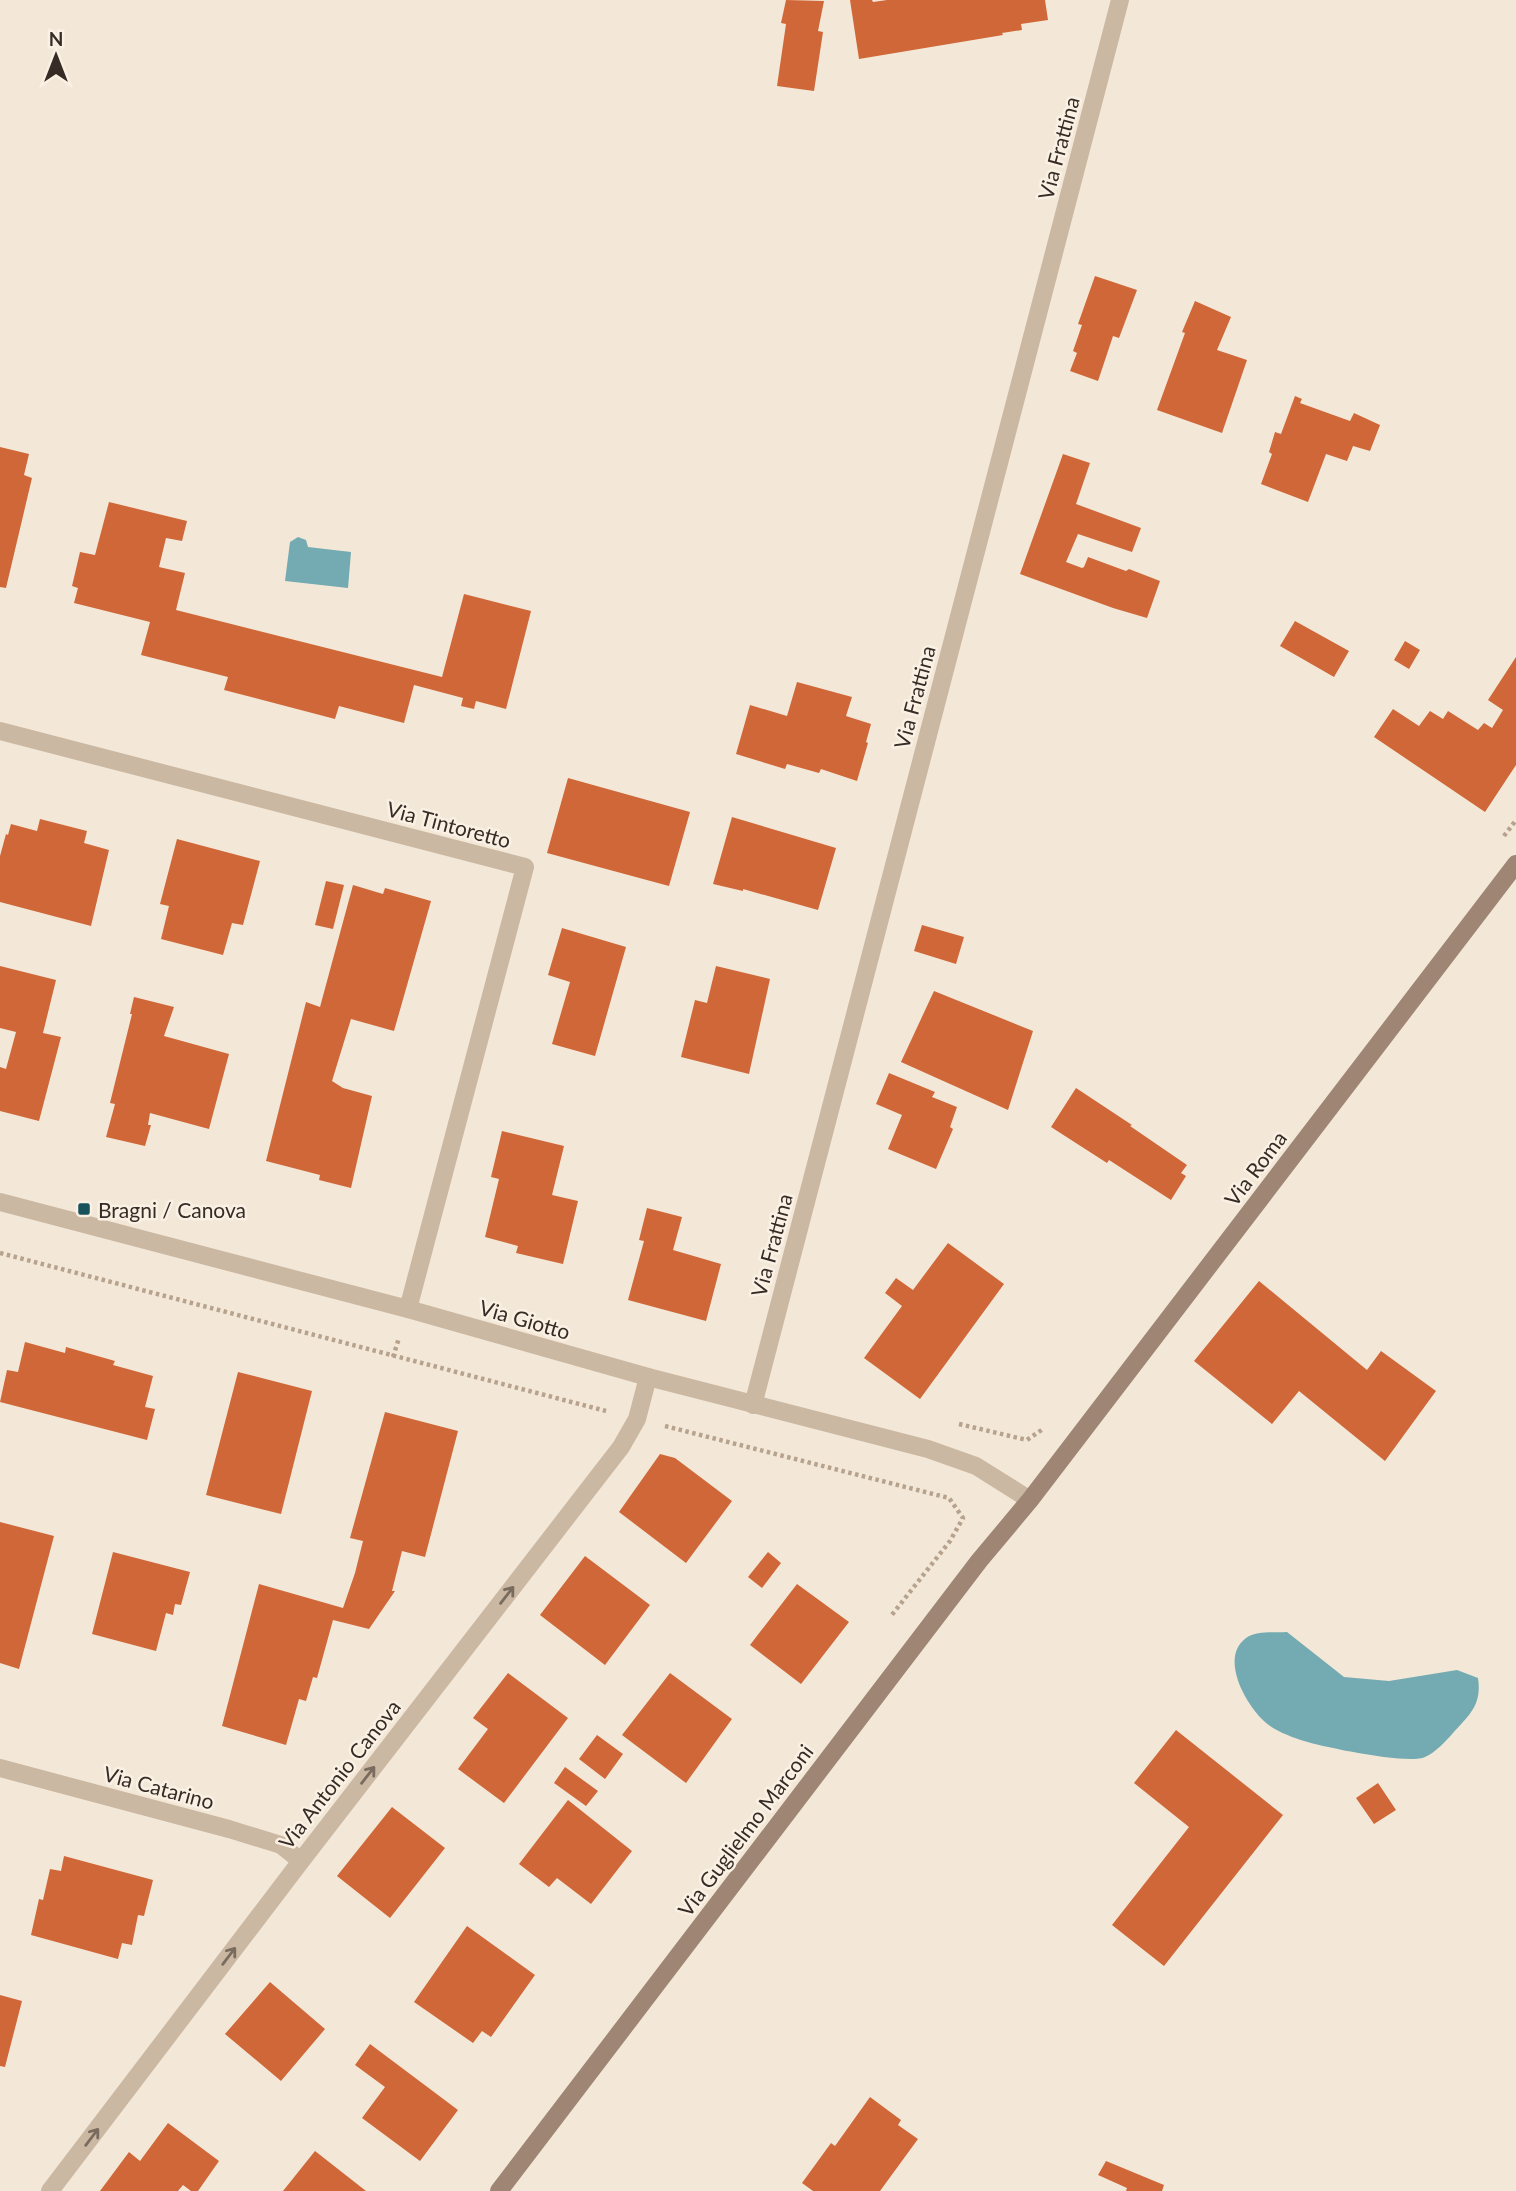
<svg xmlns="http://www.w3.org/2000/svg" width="1516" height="2191" viewBox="0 0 1516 2191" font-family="Lato,sans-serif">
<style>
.water{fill:#74abb2}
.building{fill:#cf6739}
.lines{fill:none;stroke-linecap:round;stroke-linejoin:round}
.path{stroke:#b7a28d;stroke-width:4.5;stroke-dasharray:3.5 3.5;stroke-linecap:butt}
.minor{stroke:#cbb8a3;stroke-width:18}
.tertiary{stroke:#cbb8a3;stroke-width:18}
.secondary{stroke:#9f8674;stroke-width:18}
.oneway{stroke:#796b5e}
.poi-dot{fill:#18525a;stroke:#faf1e4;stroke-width:2.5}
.labels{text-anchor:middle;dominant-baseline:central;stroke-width:5;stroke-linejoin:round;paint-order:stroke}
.street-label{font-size:21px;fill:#362c25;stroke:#faf1e4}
.poi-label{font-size:21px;fill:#362c25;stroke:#faf1e4;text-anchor:start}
</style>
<rect width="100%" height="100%" fill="#f3e8d7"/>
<!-- water -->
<path class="water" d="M298 537 306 540 308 547 351 552 348 588 285 581 290 542Z
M1287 1632 1344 1677 1389 1681 1457 1670 1478 1678C1482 1705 1470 1714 1453 1733 1445 1742 1436 1752 1425 1757 1409 1765 1323 1747 1304 1741 1292 1737 1275 1731 1265 1722 1246 1705 1219 1658 1246 1638 1257 1630 1274 1633 1287 1632Z"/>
<!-- building -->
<path class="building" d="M786 0 824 1 818 31 823 32 814 91 777 86 786 24 781 23Z
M850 0H872L873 2 887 0H1045L1048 20 1021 24 1022 30 1002 33 1003 35 859 59Z
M1095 276 1137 290 1119 338 1113 336 1098 381 1070 371 1077 353 1073 351 1082 325 1078 324Z
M1195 301 1231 317 1217 350 1247 360 1222 433 1157 410 1185 333 1182 332Z
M1295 396 1302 399 1300 403 1350 421 1354 413 1380 425 1370 451 1353 446 1347 461 1326 454 1308 502 1261 484 1272 454 1269 452 1275 432 1281 434Z
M0 447 29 454 24 475 32 478 6 588 0 587Z
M1063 454 1090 463 1076 504 1141 528 1132 552 1078 534 1066 562 1082 568 1084 567 1088 557 1126 571 1129 569 1160 581 1147 618 1113 608 1020 574Z
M109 502 187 521 182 541 166 538 159 567 185 573 176 610 442 677 464 594 531 611 506 709 476 701 474 709 461 706 463 698 414 685 404 723 339 706 335 719 224 690 228 677 141 655 150 622 74 603 78 588 72 586 80 552 95 555Z
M1295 621 1349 651 1334 677 1280 646Z
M1405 641 1420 650 1409 669 1394 660Z
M1516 657V765L1485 812 1374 737 1393 709 1419 726 1430 711 1443 719 1448 711 1478 730 1484 723 1492 728 1503 710 1488 700Z
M797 682 852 697 846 716 871 724 866 742 868 743 857 781 821 769 819 773 787 764 785 769 736 754 750 705 787 716Z
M568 778 690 812 669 886 547 853Z
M732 817 836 848 818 910 743 889V891L713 884Z
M40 819 87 831 84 843 109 850 91 926 0 902V856L6 834 8 835 11 824 37 831Z
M177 839 260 861 243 925 232 923 223 955 161 939 169 906 160 904Z
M326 881 344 885 333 929 315 925Z
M353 885 383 894 385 888 431 901 394 1031 351 1019 332 1081 343 1088 372 1096 351 1188 319 1180 320 1175 266 1161 306 1002 320 1007Z
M922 925 964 937 956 964 914 951Z
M562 928 626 947 595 1056 552 1044 570 982 548 975Z
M0 966 56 980 43 1033 61 1037 39 1121 0 1111V1067L6 1069 16 1032 0 1028Z
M716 966 770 979 749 1074 681 1057 695 1000 707 1003Z
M934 991 1033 1031 1008 1110 901 1062Z
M134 997 174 1007 164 1036 229 1054 209 1129 150 1113 148 1125H151L145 1146 106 1137 115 1104 110 1103 132 1014H130Z
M889 1073 935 1092 932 1097 957 1107 950 1127 953 1129 936 1169 888 1149 902 1115 876 1104Z
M1076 1088 1132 1125 1130 1126 1187 1165 1181 1173 1186 1176 1171 1200 1109 1160 1107 1163 1051 1127Z
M502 1131 564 1146 552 1195 578 1201 563 1264 516 1253 518 1246 485 1237 499 1179 491 1177Z
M647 1208 682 1217 673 1250 721 1264 706 1321 628 1300 644 1241 639 1240Z
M948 1243 1004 1284 920 1399 864 1358 902 1306 885 1293 896 1278 913 1290Z
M1259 1281 1367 1370 1381 1351 1436 1391 1385 1461 1299 1391 1272 1424 1194 1361Z
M25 1342 65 1353 66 1347 115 1361 113 1365 153 1376 145 1407 155 1409 147 1440 0 1402 7 1370 18 1372Z
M238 1372 312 1391 281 1514 206 1495Z
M385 1412 458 1431 425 1557 402 1551 392 1591H395L369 1629 333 1620 317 1678 313 1677 306 1701 299 1699 286 1745 222 1726 259 1584 343 1608 355 1573 363 1541 350 1538Z
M660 1454 675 1458 732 1501 686 1563 619 1512Z
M0 1522 54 1536 19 1669 0 1663Z
M113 1552 190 1572 181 1605 175 1604 173 1615 166 1613 156 1651 92 1634Z
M768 1552 781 1563 762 1588 748 1577Z
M585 1556 650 1605 605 1665 540 1615Z
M797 1584 849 1622 801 1684 750 1645Z
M508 1673 568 1718 504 1803 458 1769 488 1729 473 1718Z
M670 1673 732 1719 686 1783 622 1735Z
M1176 1730 1283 1815 1164 1966 1112 1925 1189 1827 1134 1783Z
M597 1735 623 1754 605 1779 579 1759Z
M565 1767 598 1791 586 1806 554 1783Z
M1378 1783 1396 1810 1374 1824 1356 1798Z
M568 1800 632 1851 591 1904 557 1878 549 1887 519 1864Z
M392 1807 445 1848 390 1918 337 1876Z
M64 1856 153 1880 144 1916 138 1915 132 1945 122 1943 118 1959 31 1935 39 1899 43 1900 50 1869 61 1871Z
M467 1926 535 1975 491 2037 482 2031 473 2043 414 2002Z
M270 1982 325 2029 281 2081 225 2034Z
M0 1995 22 2001 5 2067 0 2066Z
M370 2044 458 2110 420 2161 362 2118 385 2087 355 2065Z
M870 2097 901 2120 898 2125 918 2139 880 2191H813L802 2183 831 2143 835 2146Z
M168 2123 219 2161 198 2191H191L183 2185 178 2191H100L129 2152 140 2161Z
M315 2151 366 2191H283Z
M1106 2161 1164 2185 1162 2191H1126L1127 2188 1098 2175Z"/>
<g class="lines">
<!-- path -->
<path class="path" d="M1504 836 1516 820
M0 1253 606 1411
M393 1357 399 1338
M959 1424 1027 1440 1043 1429
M665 1426 949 1498 963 1518 950 1541 891 1616"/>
<!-- minor -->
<path class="minor" d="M0 731 525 867 408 1309
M753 1405 1120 0
M0 1768 229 1829 281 1845 301 1861
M50 2191 301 1861 621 1447 637 1419 648 1377"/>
<!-- tertiary -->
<path class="tertiary" d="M0 1202 408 1309 648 1377 928 1449 976 1466 1030 1500"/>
<!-- secondary -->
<path class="secondary" d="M499 2191 979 1561 1030 1500 1516 864"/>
</g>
<!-- one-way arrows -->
<defs><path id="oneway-shaft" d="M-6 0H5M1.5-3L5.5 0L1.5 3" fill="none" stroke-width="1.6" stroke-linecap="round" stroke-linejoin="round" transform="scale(1.75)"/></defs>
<g class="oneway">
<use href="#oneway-shaft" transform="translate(507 1595) rotate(-52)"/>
<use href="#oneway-shaft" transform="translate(368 1775) rotate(-52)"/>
<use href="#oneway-shaft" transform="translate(229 1956) rotate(-53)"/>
<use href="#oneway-shaft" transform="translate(92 2137) rotate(-53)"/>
</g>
<!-- markers -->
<rect class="poi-dot" x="77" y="1202" width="14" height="14" rx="3.5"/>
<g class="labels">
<!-- street labels -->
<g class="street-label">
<text transform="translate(1058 148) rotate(-75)">Via Frattina</text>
<text transform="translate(914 697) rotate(-75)">Via Frattina</text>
<text transform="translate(449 824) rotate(15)">Via Tintoretto</text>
<text transform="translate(1255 1168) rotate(-53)">Via Roma</text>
<text transform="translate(771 1245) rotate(-75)">Via Frattina</text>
<text transform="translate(525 1319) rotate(16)">Via Giotto</text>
<text transform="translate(339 1774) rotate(-52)">Via Antonio Canova</text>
<text transform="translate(159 1787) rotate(15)">Via Catarino</text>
<text transform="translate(745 1830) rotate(-53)">Via Guglielmo Marconi</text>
</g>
<!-- poi labels -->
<g class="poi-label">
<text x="98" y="1209">Bragni / Canova</text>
</g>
</g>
<!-- north arrow -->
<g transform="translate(56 56)" stroke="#faf1e4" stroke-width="5" paint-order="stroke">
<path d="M0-5L12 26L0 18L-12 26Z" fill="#362c25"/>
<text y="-10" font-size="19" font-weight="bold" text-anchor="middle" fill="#362c25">N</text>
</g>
</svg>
